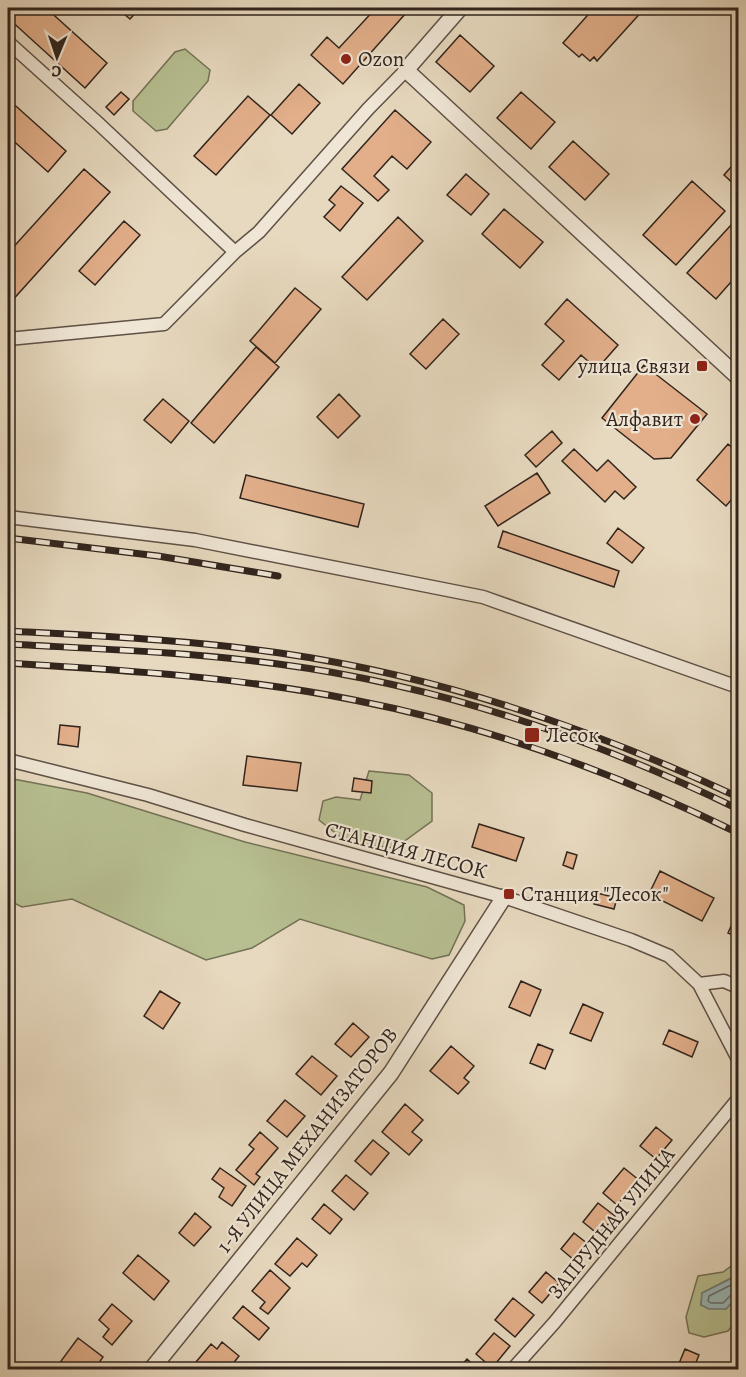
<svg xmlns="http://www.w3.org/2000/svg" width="746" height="1377" viewBox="0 0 746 1377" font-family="Alegreya,serif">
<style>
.green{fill:#b7bf91;stroke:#747257;stroke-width:1.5}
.water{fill:#99b9ba;stroke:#6f7d7b;stroke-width:1.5}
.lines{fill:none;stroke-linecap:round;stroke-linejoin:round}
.shore{stroke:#656e6c;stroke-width:1.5}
.building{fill:#e2af8a;stroke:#31241d;stroke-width:1.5}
.minor-casing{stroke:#5e5146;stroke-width:15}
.tertiary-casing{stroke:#5e5146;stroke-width:18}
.minor{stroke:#efe6d5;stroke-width:12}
.tertiary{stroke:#efe6d5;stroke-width:15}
.rail-casing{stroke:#31241d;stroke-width:7}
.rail{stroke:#efe6d5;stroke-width:4.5;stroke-dasharray:14;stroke-linecap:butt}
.poi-dot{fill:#8f2418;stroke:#efe6d5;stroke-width:2}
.labels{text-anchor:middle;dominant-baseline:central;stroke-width:4.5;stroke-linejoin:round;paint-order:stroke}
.poi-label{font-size:21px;fill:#31241d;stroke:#efe6d5;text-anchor:start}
.street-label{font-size:21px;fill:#31241d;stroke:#efe6d5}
</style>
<rect width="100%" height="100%" fill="#e7d9bf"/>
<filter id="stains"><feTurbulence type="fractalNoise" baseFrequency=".00333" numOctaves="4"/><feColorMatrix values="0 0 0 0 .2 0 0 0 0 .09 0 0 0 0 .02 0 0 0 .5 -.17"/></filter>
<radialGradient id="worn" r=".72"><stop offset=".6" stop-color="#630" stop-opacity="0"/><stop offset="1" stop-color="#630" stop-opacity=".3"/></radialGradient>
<!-- green -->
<path class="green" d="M185 49 210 70 208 81 167 129 156 131 133 111V101L175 52Z
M369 771 409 775 432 793V821L395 848 348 843 319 820 323 801 336 797 360 800Z
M8 778 87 793 245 842 427 887 464 905 465 921 449 955 432 959 300 919 252 948 206 960 72 899 22 907 8 900Z
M738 1261V1279L733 1277 702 1293 701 1305 726 1309 738 1296V1318L728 1331 704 1337 689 1333 686 1317 698 1276 723 1272Z"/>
<!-- water -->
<path class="water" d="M734 1277 738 1279V1296L726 1309H709L701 1305 702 1293Z"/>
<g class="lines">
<!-- shore -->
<path class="shore" d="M738 1284H733L709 1296 708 1301 711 1303H723L733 1293 738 1292"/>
</g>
<!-- building -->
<path class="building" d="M8 8H46L107 63 85 88 8 18Z
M117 8H140L130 19Z
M376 8H400L406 13 343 84 311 55 327 37 339 48Z
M594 8H645L597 61 594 57 590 61 582 54 579 57 563 43Z
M460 35 494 66 470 92 436 62Z
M299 84 320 103 292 134 271 115Z
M121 92 129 99 114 115 106 107Z
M521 92 555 122 531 149 497 118Z
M248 96 270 115 216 175 194 156Z
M8 99 66 151 48 172 8 136Z
M395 110 431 142 407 169 392 156 374 176 389 190 378 201 342 169Z
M573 141 609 174 585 200 549 167Z
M738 159V188L724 175Z
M84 169 110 192 9 304 8 253Z
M466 174 489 194 471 215 447 195Z
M692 181 725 211 676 265 643 235Z
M341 186 363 203 340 231 324 217 335 205 329 200Z
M504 209 543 242 520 268 482 234Z
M398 217 423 241 367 300 342 277Z
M124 221 140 235 95 285 79 271Z
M731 225 738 231V274L716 299 687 273Z
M295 288 321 309 275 363 250 341Z
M567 299 618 345 597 369 581 355 559 380 542 365 564 341 545 324Z
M443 319 459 334 426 369 410 354Z
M256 347 279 367 214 443 191 423Z
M644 365 707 414 671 458 654 459 602 418Z
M339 394 360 416 338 438 317 417Z
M163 399 189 421 171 443 144 420Z
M552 431 562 443 536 467 525 455Z
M728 444 738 453V492L726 506 697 480Z
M574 449 597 471 608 460 636 487 624 499 615 491 605 502 562 461Z
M537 473 550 493 498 526 485 506Z
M246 475 364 504 358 527 240 498Z
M618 528 644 548 632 563 607 543Z
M503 531 619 571 614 587 498 547Z
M60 725 80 727 78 747 58 744Z
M247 756 301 763 297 791 243 785Z
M354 778 372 781 371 793 352 791Z
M479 824 524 838 516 861 472 847Z
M567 852 577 855 573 869 563 865Z
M660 871 714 898 702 921 649 894Z
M597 893 617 898 614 909 594 904Z
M738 910V937L728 933Z
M521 981 541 990 530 1016 509 1007Z
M160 991 180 1003 163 1029 144 1016Z
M583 1004 603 1013 591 1041 570 1033Z
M353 1023 369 1037 351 1057 335 1044Z
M669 1030 698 1042 692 1057 663 1044Z
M538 1044 553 1050 545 1069 530 1063Z
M451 1046 474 1066 464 1078 469 1082 458 1094 430 1071Z
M312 1056 337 1076 321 1095 296 1074Z
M285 1100 305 1116 287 1137 267 1121Z
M405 1104 423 1120 412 1132 422 1140 409 1155 382 1132Z
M656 1127 672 1140 656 1159 640 1146Z
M260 1132 278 1148 256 1174 260 1177 254 1185 236 1170 254 1149 249 1145Z
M373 1140 389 1153 371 1175 355 1161Z
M220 1168 246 1186 232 1206 219 1197 224 1188 212 1179Z
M624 1168 639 1180 617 1205 603 1193Z
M346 1175 368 1193 354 1210 332 1191Z
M598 1203 615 1216 599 1235 583 1222Z
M324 1204 342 1219 330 1234 312 1219Z
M195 1213 211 1227 194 1246 179 1233Z
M574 1233 588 1244 574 1260 561 1249Z
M297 1238 317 1255 307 1267 302 1263 290 1276 275 1264Z
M138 1255 169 1281 154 1300 123 1273Z
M270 1270 290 1288 268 1314 260 1308 265 1302 252 1291Z
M546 1272 559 1283 542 1303 529 1292Z
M513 1298 534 1315 515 1337 495 1320Z
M112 1304 132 1321 112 1345 103 1337 109 1329 99 1320Z
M243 1306 269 1328 259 1340 233 1318Z
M494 1333 510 1346 492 1368 476 1354Z
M78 1338 103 1357 94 1370H72L61 1361Z
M222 1342 239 1356 228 1370H205L196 1362 211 1344 217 1349Z
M685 1349 699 1355 693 1370H685L678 1366Z
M467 1359 479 1370H461L459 1368Z"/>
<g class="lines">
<defs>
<path id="minor" d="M8 42 99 124 235 252
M8 339 164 324 235 252 259 232 368 109 406 70
M8 517 195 540 483 597 738 687
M8 760 148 795 245 825 504 897 631 940 669 956 699 984 738 1059
M699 984 724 981 738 987
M512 1370 554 1323 738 1099"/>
<path id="tertiary" d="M460 8 406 70 738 377
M151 1370 391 1073 504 897"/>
</defs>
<!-- minor casing -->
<use href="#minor" class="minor-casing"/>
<!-- tertiary casing -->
<use href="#tertiary" class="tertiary-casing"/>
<!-- minor -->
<use href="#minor" class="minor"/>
<!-- tertiary -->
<use href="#tertiary" class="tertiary"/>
<defs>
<path id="rail" d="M8 538 158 556 278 576
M8 631C98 636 190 640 280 653 440 676 593 729 738 797
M8 644C98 649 189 652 278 664 438 685 594 739 738 809
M8 663C123 670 240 677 354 700 488 726 616 773 738 833"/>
</defs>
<!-- rail casing -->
<use href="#rail" class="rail-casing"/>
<!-- rail -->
<use href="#rail" class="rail"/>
</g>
<!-- markers -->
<g class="poi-dot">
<circle cx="346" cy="59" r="6"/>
<rect x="696" y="360" width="12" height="12" rx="3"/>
<circle cx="695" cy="419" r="6"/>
<rect x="524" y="727" width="16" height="16" rx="3"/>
<rect x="503" y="888" width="12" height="12" rx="3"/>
</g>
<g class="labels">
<!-- poi labels -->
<g class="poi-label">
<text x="358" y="59">Ozon</text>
<text x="690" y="366" text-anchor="end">улица Связи</text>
<text x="683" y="419" text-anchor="end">Алфавит</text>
<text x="546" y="735">Лесок</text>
<text x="521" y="894">Станция "Лесок"</text>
</g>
<!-- street labels -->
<g class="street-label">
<text transform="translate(406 850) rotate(15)">СТАНЦИЯ ЛЕСОК</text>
<text transform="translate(307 1140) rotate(-52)">1-Я УЛИЦА МЕХАНИЗАТОРОВ</text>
<text transform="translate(611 1223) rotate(-51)">ЗАПРУДНАЯ УЛИЦА</text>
</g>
</g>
<!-- margin -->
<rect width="746" height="1377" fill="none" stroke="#e7d9bf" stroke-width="30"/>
<rect x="9" y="9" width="728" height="1359" fill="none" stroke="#31241d" stroke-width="3"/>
<rect x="15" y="15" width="716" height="1347" fill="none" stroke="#31241d" stroke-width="1.5"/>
<!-- north arrow -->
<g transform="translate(57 57) rotate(182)" stroke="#efe6d5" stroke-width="4.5" paint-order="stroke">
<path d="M0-4.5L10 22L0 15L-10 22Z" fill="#31241d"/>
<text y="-9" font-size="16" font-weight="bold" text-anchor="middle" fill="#31241d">С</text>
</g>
<rect width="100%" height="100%" filter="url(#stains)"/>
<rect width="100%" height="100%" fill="url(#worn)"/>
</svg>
